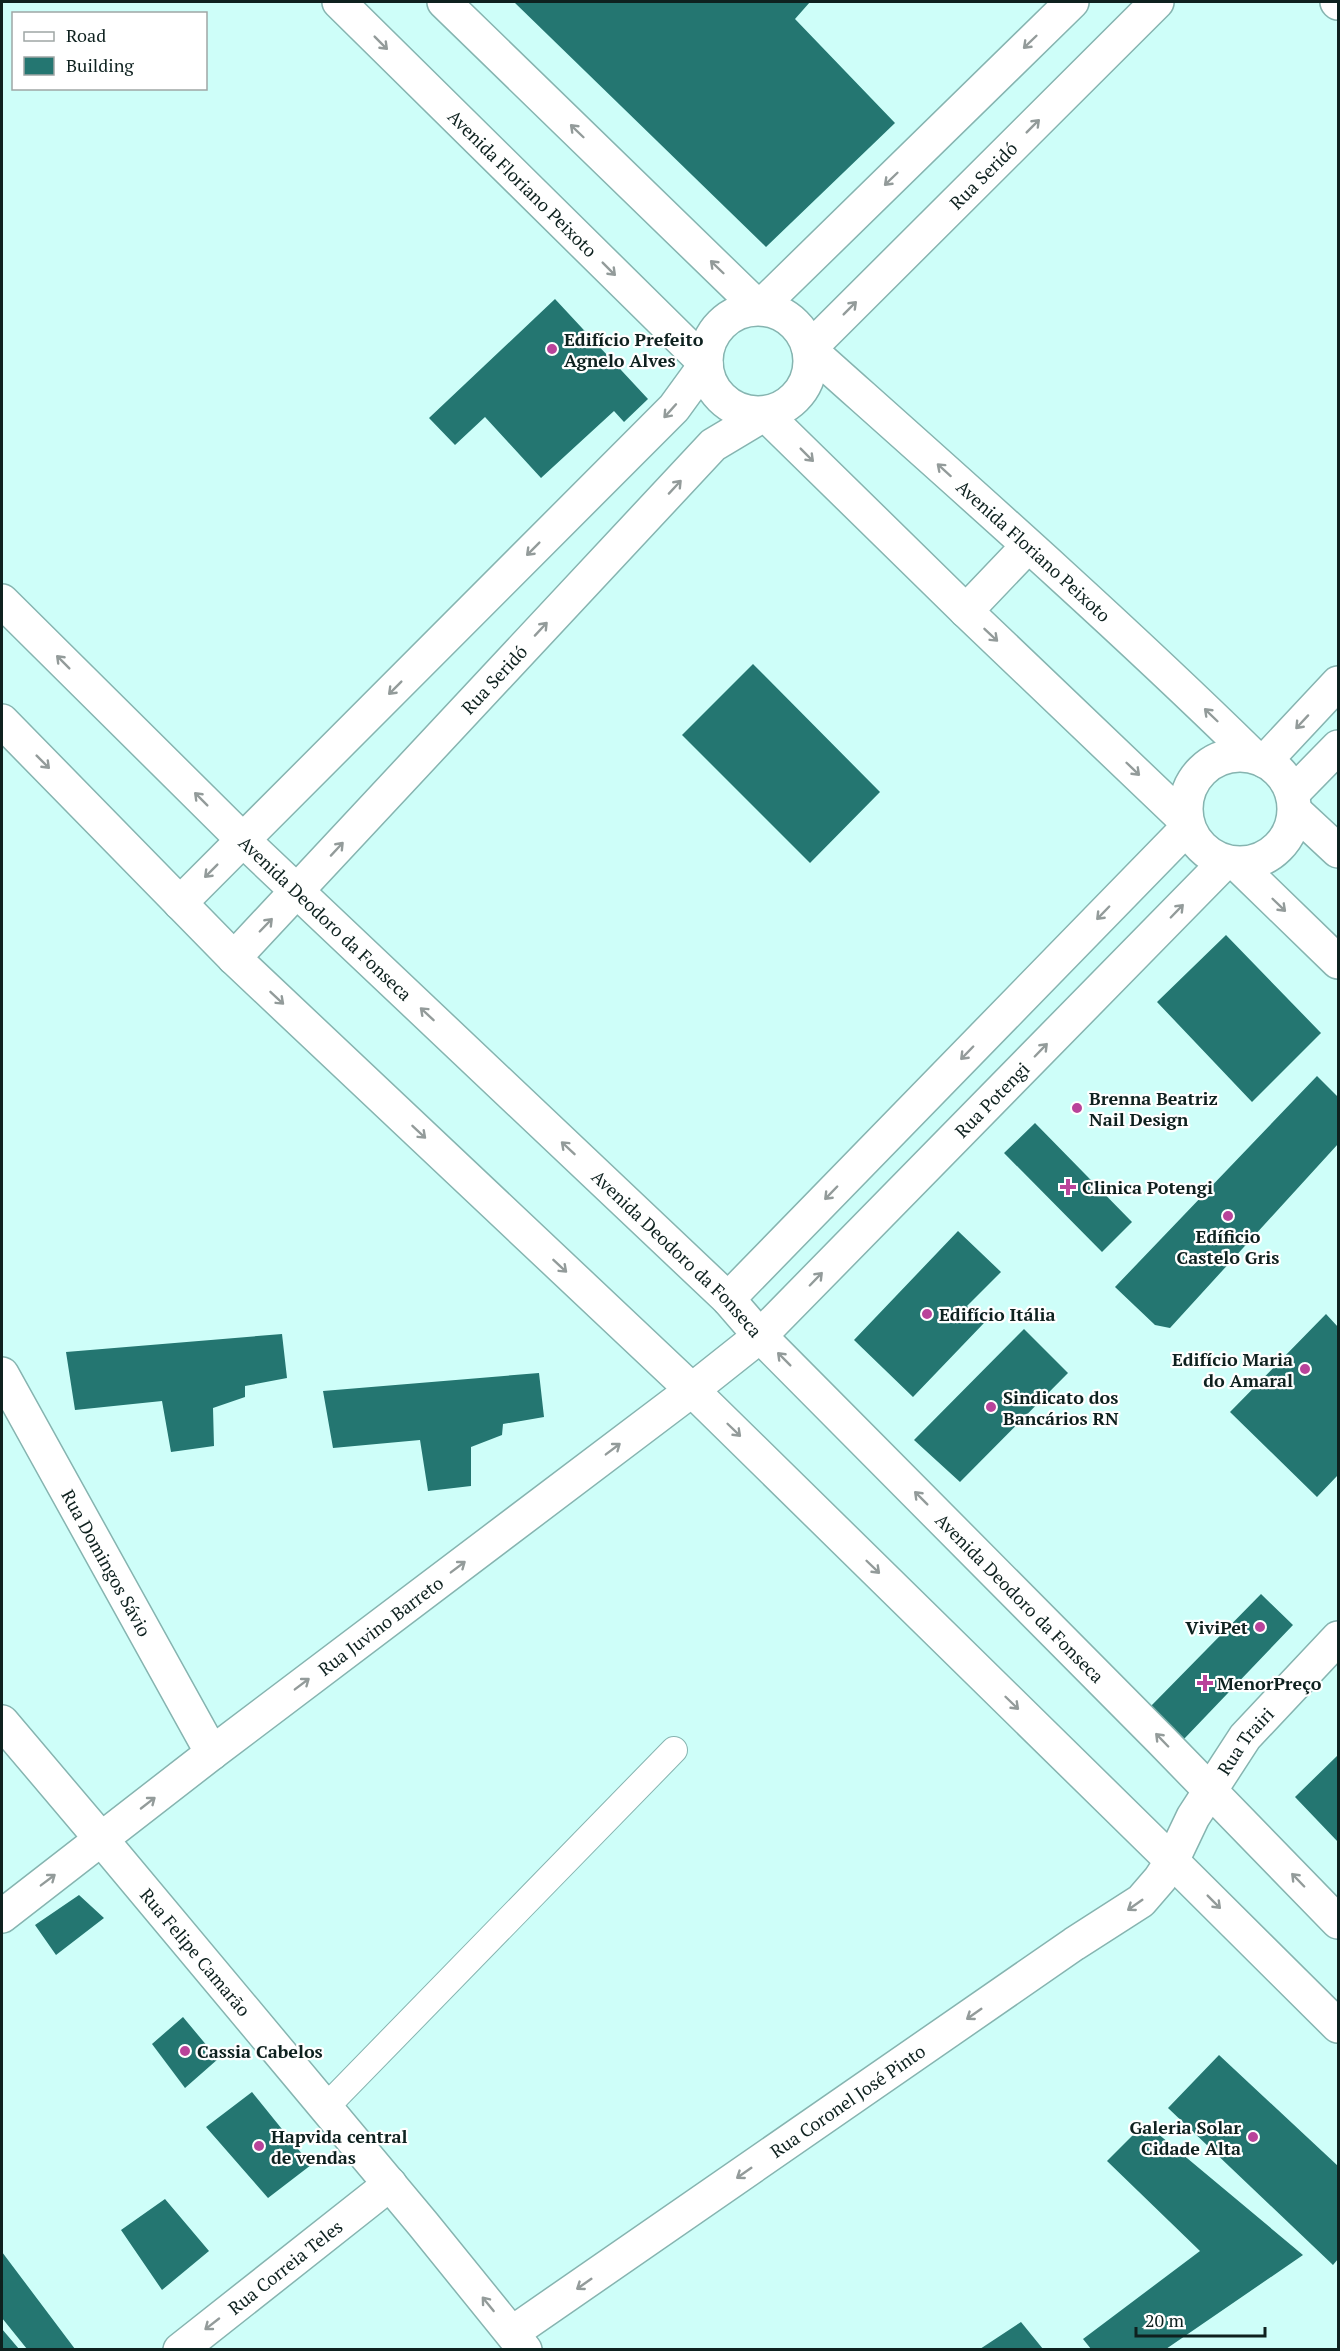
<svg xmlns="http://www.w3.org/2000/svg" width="1340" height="2351" viewBox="0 0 1340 2351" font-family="'PT Serif',serif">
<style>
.building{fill:#247671}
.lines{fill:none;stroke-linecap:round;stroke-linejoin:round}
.service-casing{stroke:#86b4b0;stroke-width:28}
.minor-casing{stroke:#86b4b0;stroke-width:36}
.tertiary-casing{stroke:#86b4b0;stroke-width:36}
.secondary-casing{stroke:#86b4b0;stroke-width:36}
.service{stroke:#fff;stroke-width:26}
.minor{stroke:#fff;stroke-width:33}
.tertiary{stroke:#fff;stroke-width:33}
.secondary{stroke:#fff;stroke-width:33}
.oneway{stroke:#939b9a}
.poi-dot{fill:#b9439a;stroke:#fff;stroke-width:2}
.labels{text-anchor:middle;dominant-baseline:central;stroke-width:4.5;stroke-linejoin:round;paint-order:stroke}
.street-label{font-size:18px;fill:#0e211f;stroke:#fff}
.poi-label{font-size:18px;font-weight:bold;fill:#0e211f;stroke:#fff;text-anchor:start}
</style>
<rect width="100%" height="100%" fill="#cefef9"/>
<!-- building -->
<path class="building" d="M514 2H810L795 19 895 123 766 247Z
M555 299 648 399 624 422 614 411 541 478 485 417 455 445 429 418Z
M753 664 880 792 810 863 682 735Z
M1226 935 1321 1033 1252 1102 1157 1002Z
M1317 1076 1338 1097V1144L1170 1328 1155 1325 1115 1287Z
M1035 1123 1132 1222 1102 1252 1004 1153Z
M958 1231 1001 1272 967 1306 984 1323 913 1397 854 1340Z
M1326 1314 1338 1327V1475L1317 1497 1230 1412Z
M1024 1329 1068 1373 960 1482 914 1440Z
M282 1334 287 1378 245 1386V1397L213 1408 214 1446 171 1452 162 1401 75 1410 66 1352Z
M539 1373 544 1417 503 1424 502 1435 471 1447V1486L428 1491 420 1440 333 1448 323 1391Z
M1261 1594 1293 1625 1184 1739 1151 1706Z
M1338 1755V1842L1295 1797Z
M79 1895 104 1918 56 1955 35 1925Z
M183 2017 218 2059 185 2088 152 2044Z
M1219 2055 1338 2166V2259L1333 2265 1168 2108Z
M252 2092 311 2165 268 2198 206 2127Z
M1145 2123 1303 2255 1166 2349H1091L1083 2339 1200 2251 1107 2161Z
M165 2199 209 2251 162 2290 121 2230Z
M2 2252 75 2349H27L2 2318Z
M1021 2322 1043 2349H980Z
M2 2329 19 2349H2Z"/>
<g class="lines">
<defs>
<path id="service" d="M326 2107 674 1750"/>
<g id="minor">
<path d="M1337 2 1338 3"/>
<path d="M759 308 1072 2"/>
<path id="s1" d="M809 349 1157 2"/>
<path d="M180 903 674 408 706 364"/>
<path id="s2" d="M234 958 713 445 765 414"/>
<path id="s3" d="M2 1374 212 1753"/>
<path d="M2 1722 102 1840"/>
</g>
<g id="tertiary">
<path d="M1295 811 1338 851"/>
<path d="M1237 864 1338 962"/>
<path id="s4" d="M102 1840 423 2224 525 2350"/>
<path id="s5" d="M2 1916 212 1753 692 1390"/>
<path id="s6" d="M512 2333 1074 1944 1141 1901 1160 1879 1172 1861"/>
<path id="s7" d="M180 2350 390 2184"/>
</g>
<g id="secondary">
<path id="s8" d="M339 2 706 364"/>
<path d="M444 2 759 308"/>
<circle cx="758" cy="361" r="52"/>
<path id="s9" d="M809 349C959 483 1110 616 1253 756"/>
<path d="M765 414 966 611 1187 822"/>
<path id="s10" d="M2 601 243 840 728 1299 760 1336 1161 1740 1338 1922"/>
<path d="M966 611 1028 546"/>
<path d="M2 721 234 958 692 1390 1172 1861 1338 2026"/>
<circle cx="1240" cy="809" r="54"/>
<path d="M1265 761 1338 683"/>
<path d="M1293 793 1338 747"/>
<path d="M728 1299 1188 827"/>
<path id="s11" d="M692 1390 760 1336 1225 862"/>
<path id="s12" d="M1172 1861 1193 1817 1245 1737 1338 1638"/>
</g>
</defs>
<!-- service casing -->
<use href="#service" class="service-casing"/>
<!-- minor casing -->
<use href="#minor" class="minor-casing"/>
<!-- tertiary casing -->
<use href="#tertiary" class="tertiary-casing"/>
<!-- secondary casing -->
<use href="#secondary" class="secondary-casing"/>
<!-- service -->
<use href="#service" class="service"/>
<!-- minor -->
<use href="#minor" class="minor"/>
<!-- tertiary -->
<use href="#tertiary" class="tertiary"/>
<!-- secondary -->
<use href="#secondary" class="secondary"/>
</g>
<!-- one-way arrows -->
<defs><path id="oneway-shaft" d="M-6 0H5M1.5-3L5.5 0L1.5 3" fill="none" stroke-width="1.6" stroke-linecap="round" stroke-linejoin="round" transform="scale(1.5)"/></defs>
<g class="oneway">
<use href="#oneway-shaft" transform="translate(1030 42) rotate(136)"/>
<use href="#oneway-shaft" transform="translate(381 43) rotate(45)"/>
<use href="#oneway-shaft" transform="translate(1033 126) rotate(-45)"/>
<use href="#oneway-shaft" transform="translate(577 131) rotate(-136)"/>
<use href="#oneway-shaft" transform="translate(891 179) rotate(136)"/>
<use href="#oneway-shaft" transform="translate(717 267) rotate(-136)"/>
<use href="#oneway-shaft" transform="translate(609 269) rotate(45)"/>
<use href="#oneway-shaft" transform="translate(850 308) rotate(-45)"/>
<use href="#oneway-shaft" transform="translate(670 411) rotate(132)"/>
<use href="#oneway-shaft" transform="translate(807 455) rotate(45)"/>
<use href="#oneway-shaft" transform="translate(944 470) rotate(-138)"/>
<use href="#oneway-shaft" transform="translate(675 487) rotate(-47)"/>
<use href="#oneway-shaft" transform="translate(533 549) rotate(135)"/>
<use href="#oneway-shaft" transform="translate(541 629) rotate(-47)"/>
<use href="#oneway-shaft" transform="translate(991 635) rotate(43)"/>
<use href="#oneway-shaft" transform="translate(63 662) rotate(-135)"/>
<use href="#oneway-shaft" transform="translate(395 688) rotate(135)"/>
<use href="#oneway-shaft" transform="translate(1211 715) rotate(-136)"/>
<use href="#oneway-shaft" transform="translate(1302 722) rotate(133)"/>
<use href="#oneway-shaft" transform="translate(43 762) rotate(45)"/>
<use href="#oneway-shaft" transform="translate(1133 769) rotate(44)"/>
<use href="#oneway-shaft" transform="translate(201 799) rotate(-135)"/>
<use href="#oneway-shaft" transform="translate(337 849) rotate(-47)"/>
<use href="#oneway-shaft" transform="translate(211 871) rotate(135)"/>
<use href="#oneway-shaft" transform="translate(1279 905) rotate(44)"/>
<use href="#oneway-shaft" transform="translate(1177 911) rotate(-46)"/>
<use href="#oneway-shaft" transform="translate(1103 913) rotate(134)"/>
<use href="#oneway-shaft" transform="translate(266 925) rotate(-46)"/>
<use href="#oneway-shaft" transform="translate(277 998) rotate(43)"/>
<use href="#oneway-shaft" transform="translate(427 1014) rotate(-137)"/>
<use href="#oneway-shaft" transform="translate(1041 1050) rotate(-46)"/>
<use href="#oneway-shaft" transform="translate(967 1053) rotate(134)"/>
<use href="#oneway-shaft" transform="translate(419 1132) rotate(43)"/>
<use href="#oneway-shaft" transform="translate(568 1148) rotate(-137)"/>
<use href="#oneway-shaft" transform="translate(831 1193) rotate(134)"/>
<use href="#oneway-shaft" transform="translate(560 1266) rotate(43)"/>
<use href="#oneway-shaft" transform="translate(816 1279) rotate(-46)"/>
<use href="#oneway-shaft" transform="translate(784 1359) rotate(-135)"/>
<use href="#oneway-shaft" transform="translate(734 1430) rotate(44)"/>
<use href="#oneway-shaft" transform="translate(613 1449) rotate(-37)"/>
<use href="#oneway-shaft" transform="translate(921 1498) rotate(-135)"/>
<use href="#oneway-shaft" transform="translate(458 1567) rotate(-37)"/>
<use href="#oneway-shaft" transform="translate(873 1567) rotate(44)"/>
<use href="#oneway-shaft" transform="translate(302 1684) rotate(-37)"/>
<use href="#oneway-shaft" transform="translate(1012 1703) rotate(44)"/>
<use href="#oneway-shaft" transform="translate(1162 1740) rotate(-134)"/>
<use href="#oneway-shaft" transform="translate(148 1803) rotate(-38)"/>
<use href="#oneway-shaft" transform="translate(48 1880) rotate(-37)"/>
<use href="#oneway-shaft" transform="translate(1298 1880) rotate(-134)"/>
<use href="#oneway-shaft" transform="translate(1214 1902) rotate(45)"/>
<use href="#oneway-shaft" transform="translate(1135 1905) rotate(145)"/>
<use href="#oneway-shaft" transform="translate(974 2014) rotate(145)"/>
<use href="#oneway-shaft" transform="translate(744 2173) rotate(145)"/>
<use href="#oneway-shaft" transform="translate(584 2284) rotate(145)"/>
<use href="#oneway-shaft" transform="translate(488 2304) rotate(-129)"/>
<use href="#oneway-shaft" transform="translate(212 2324) rotate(142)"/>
</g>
<!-- markers -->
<g class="poi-dot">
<circle cx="552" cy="349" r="6"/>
<circle cx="1077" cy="1108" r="6"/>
<path d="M1065 1178h6v6h6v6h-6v6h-6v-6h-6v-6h6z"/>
<circle cx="1228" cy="1216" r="6"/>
<circle cx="927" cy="1314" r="6"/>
<circle cx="1305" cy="1369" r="6"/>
<circle cx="991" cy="1407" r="6"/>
<circle cx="1260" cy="1627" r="6"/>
<path d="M1202 1674h6v6h6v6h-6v6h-6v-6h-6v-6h6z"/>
<circle cx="185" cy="2051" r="6"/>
<circle cx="1253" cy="2137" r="6"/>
<circle cx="259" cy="2146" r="6"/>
</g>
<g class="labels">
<!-- street labels -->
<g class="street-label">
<text stroke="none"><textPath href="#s1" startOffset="246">Rua Seridó</textPath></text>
<text stroke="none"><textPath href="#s8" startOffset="258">Avenida Floriano Peixoto</textPath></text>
<text stroke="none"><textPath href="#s9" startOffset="302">Avenida Floriano Peixoto</textPath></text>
<text stroke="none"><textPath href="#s2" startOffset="381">Rua Seridó</textPath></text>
<text stroke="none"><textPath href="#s10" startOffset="453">Avenida Deodoro da Fonseca</textPath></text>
<text stroke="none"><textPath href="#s11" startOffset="418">Rua Potengi</textPath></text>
<text stroke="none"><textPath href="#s10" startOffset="939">Avenida Deodoro da Fonseca</textPath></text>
<text stroke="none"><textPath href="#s3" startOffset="216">Rua Domingos Sávio</textPath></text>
<text stroke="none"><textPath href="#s10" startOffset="1425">Avenida Deodoro da Fonseca</textPath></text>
<text stroke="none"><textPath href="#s5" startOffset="477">Rua Juvino Barreto</textPath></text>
<text stroke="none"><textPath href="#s12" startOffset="141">Rua Trairi</textPath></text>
<text stroke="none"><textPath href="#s4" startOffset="146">Rua Felipe Camarão</textPath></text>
<text stroke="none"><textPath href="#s6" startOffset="408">Rua Coronel José Pinto</textPath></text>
<text stroke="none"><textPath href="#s7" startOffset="134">Rua Correia Teles</textPath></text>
</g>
<!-- poi labels -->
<g class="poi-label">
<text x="564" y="339">Edifício Prefeito<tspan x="564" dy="21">Agnelo Alves</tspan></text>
<text x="1089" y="1098">Brenna Beatriz<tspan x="1089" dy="21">Nail Design</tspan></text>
<text x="1082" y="1187">Clinica Potengi</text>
<text x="1228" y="1236" text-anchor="middle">Edíficio<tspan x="1228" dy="21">Castelo Gris</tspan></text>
<text x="939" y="1314">Edifício Itália</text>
<text x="1293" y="1359" text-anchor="end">Edifício Maria<tspan x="1293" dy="21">do Amaral</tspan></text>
<text x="1003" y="1397">Sindicato dos<tspan x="1003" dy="21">Bancários RN</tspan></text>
<text x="1248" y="1627" text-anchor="end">ViviPet</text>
<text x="1217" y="1683">MenorPreço</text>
<text x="197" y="2051">Cassia Cabelos</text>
<text x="1241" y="2127" text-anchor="end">Galeria Solar<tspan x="1241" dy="21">Cidade Alta</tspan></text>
<text x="271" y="2136">Hapvida central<tspan x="271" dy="21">de vendas</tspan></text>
</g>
</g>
<!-- border -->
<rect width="1340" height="2351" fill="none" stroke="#0e211f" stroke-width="6"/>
<!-- legend -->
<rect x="12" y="12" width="195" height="78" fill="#ffffff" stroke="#9fa6a5" stroke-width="1.5"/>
<rect x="24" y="32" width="30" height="9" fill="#ffffff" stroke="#9fa6a5" stroke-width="1.5"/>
<text x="66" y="42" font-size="18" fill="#0e211f">Road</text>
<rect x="24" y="57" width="30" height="18" fill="#247671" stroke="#9fa6a5" stroke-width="1.5"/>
<text x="66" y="72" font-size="18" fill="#0e211f">Building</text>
<!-- scale -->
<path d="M1136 2327v9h129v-9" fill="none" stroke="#0e211f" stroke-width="3"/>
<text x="1145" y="2327" font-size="18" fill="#0e211f" stroke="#ffffff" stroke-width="4.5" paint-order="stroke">20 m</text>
</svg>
